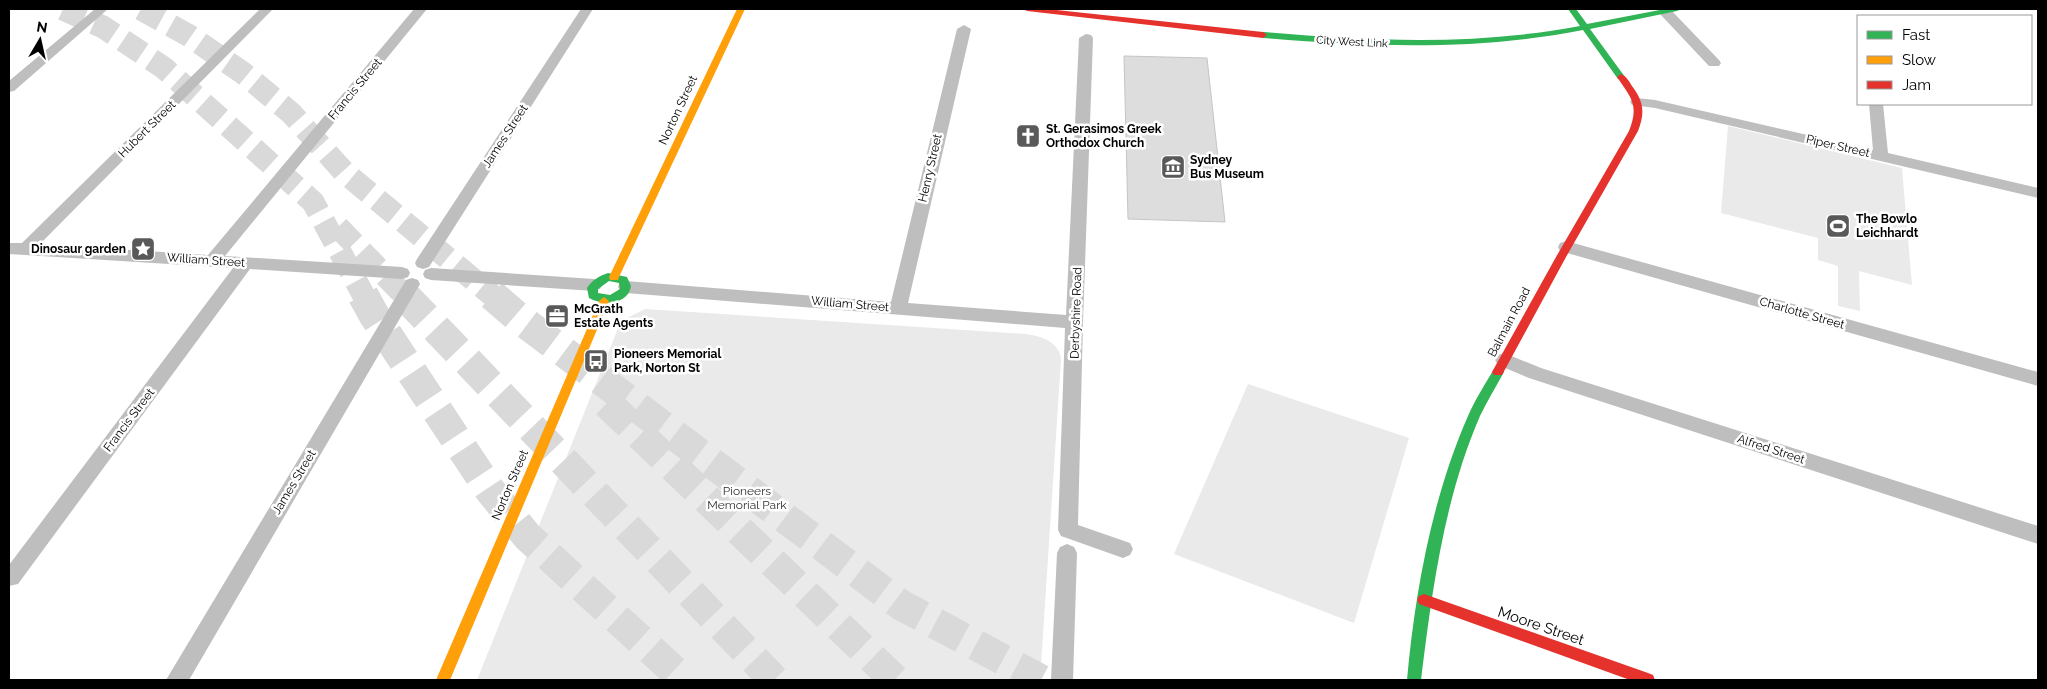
<svg xmlns="http://www.w3.org/2000/svg" width="2047" height="689" viewBox="0 0 2047 689" font-family="Raleway,sans-serif">
<style>
.green{fill:#eaeaea}
.building{fill:#ddd;stroke:#c5c5c5}
.lines{fill:none;stroke-linecap:round;stroke-linejoin:round}
.highway-tunnel-far1{stroke:#d9d9d9;stroke-width:23;stroke-dasharray:23 11;stroke-linecap:butt}
.highway-tunnel{stroke:#d9d9d9;stroke-width:31;stroke-dasharray:31 15;stroke-linecap:butt}
.street{fill:#bebebe;fill-rule:evenodd}
.fast{fill:#30b455;fill-rule:evenodd}
.slow{fill:#ff9f0a;fill-rule:evenodd}
.jam{fill:#e5322d;fill-rule:evenodd}
.labels{text-anchor:middle;dominant-baseline:central;stroke-width:5;stroke-linejoin:round;paint-order:stroke}
.far-street-label{font-size:11px;fill:#000;stroke:#fff}
.street-label{font-size:12px;fill:#000;stroke:#fff}
.poi-label{font-size:12px;font-weight:bold;fill:#000;stroke:#fff;text-anchor:start}
.park-label{font-size:12px;fill:#303030;stroke:#fff}
.near-street-label{font-size:15px;fill:#000;stroke:#fff}
</style>
<rect width="100%" height="100%" fill="#fff"/>
<!-- green -->
<path class="green" d="M1728 126 1902 168 1912 285 1859 271 1860 311 1838 306V266L1818 260V238L1721 213Z
M645 309 1026 334C1041 336 1060 342 1061 360L1040 680H477L621 321Z
M1248 384 1409 438 1354 623 1174 554Z"/>
<!-- building -->
<path class="building" d="M1124 56 1207 58 1225 222 1128 219Z"/>
<g class="lines">
<!-- highway-tunnel-far1 -->
<path class="highway-tunnel-far1" d="M63 9 103 27 164 68 313 202 364 296
M141 9 188 35 243 73 291 113 344 172 493 296
M338 227 405 296"/>
<!-- highway-tunnel -->
<path class="highway-tunnel" d="M363 295 374 315 489 489 527 536 684 680
M404 295 774 680
M492 295 520 319 901 605 1041 680
M607 403 895 680"/>
<!-- street -->
<path class="street" d="M95 9H108L14 91 9 92V81Z
M260 9H273L40 244 208 255 414 9H427L225 256 402 267 408 269 410 273 408 277 402 279 250 269 18 584 9 586V565L233 268 9 254V243H22Z
M581 9H593L429 267 423 269 417 267 415 263 417 259Z
M1660 9H1670L1719 60 1721 63 1719 66H1709L1660 14 1659 11Z
M964 25 971 29 908 303 1066 315 1079 38 1086 34 1091 35 1093 38 1083 322 1078 525 1130 543 1133 549 1130 555 1123 558 1061 536 1058 530 1065 328 626 293 620 291 618 287 620 283 626 281 891 302 957 29Z
M1637 98 1655 100 1873 150 1869 104H1883L1888 153 2038 188V198L1655 108 1632 105 1630 102 1632 99Z
M1566 241 2038 372V386L1560 251 1558 247 1560 243Z
M431 268 594 279 600 281 602 285 600 289 594 291 431 280 425 278 423 274 425 270Z
M412 278 418 280 420 284 189 680H166L406 280Z
M1504 353 1541 368 2038 526V544L1529 378 1498 365 1495 360 1498 355Z
M1067 544 1074 547 1077 553 1073 680H1051L1057 553 1060 547Z"/>
<!-- fast -->
<path class="fast" d="M1568 9H1576L1587 24 1665 9H1681L1677 11 1590 29 1625 77 1621 80 1618 79 1583 30C1475 51 1372 47 1263 38L1259 35 1263 32C1370 41 1474 46 1580 26Z
M608 273 627 277 631 286C628 305 603 306 589 298L587 288C592 280 599 276 608 273ZM609 281 619 283 620 289 610 295 598 293V289Z
M1498 368 1502 369 1504 372C1496 387 1487 401 1480 416 1444 499 1432 591 1421 680H1407C1415 592 1432 498 1468 416 1475 400 1485 384 1494 369Z"/>
<!-- slow -->
<path class="slow" d="M737 9H745L619 277 618 280H610L609 277Z
M604 297 609 301 450 680H436L599 301Z"/>
<!-- jam -->
<path class="jam" d="M1023 9H1047L1263 32 1267 35 1263 38 1027 11Z
M1621 74C1626 76 1629 81 1632 86 1644 102 1645 113 1638 131L1566 257 1502 375H1494L1492 372 1556 257 1629 131C1639 105 1632 99 1617 77Z
M1424 594 1648 673 1653 675 1655 680H1630L1419 604 1417 600 1419 596Z"/>
</g>
<!-- icons -->
<defs>
<symbol id="church-square" viewBox="-11 -11 22 22"><rect x="-9" y="-9" width="18" height="18" rx="4" fill="#595959" stroke="#fff"/><path d="M-1.2-6h2.4v3.5h3.3v2.4h-3.3V6h-2.4V-.1h-3.3v-2.4h3.3Z" fill="#fff"/></symbol>
<symbol id="museum-square" viewBox="-11 -11 22 22"><rect x="-9" y="-9" width="18" height="18" rx="4" fill="#595959" stroke="#fff"/><path d="M0-6L6-3V-2H-6V-3ZM-5-1h2V3h-2ZM-1-1h2V3h-2ZM3-1h2V3H3ZM-6 4H6V6H-6Z" fill="#fff"/></symbol>
<symbol id="stadium-square" viewBox="-11 -11 22 22"><rect x="-9" y="-9" width="18" height="18" rx="4" fill="#595959" stroke="#fff"/><path d="M0-5a6.5 5 0 1 0 0 10a6.5 5 0 1 0 0-10ZM-3.5-1.8h7v3.6h-7Z" fill="#fff"/></symbol>
<symbol id="sight-square" viewBox="-11 -11 22 22"><rect x="-9" y="-9" width="18" height="18" rx="4" fill="#595959" stroke="#fff"/><path d="M0-6L1.8-2.2L6-1.7L2.9 1.2L3.7 5.4L0 3.3L-3.7 5.4L-2.9 1.2L-6-1.7L-1.8-2.2Z" fill="#fff"/></symbol>
<symbol id="office-square" viewBox="-11 -11 22 22"><rect x="-9" y="-9" width="18" height="18" rx="4" fill="#595959" stroke="#fff"/><path d="M-6-3h4V-5.5h4V-3h4V5H-6ZM-1-4.5V-3h2v-1.5ZM-6 0V1H6V0Z" fill="#fff"/></symbol>
<symbol id="bus-square" viewBox="-11 -11 22 22"><rect x="-9" y="-9" width="18" height="18" rx="4" fill="#595959" stroke="#fff"/><path d="M-5-6H5V4H4V6H2V4H-2V6H-4V4H-5ZM-3.5-4V0h7V-4ZM-3.5 1.2v1.5H-2V1.2ZM2 1.2v1.5H3.5V1.2Z" fill="#fff"/></symbol>
</defs>
<g fill-rule="evenodd">
<use href="#church-square" x="1014" y="122" width="28" height="28"/>
<use href="#museum-square" x="1159" y="153" width="28" height="28"/>
<use href="#stadium-square" x="1824" y="212" width="28" height="28"/>
<use href="#sight-square" x="129" y="235" width="28" height="28"/>
<use href="#office-square" x="543" y="302" width="28" height="28"/>
<use href="#bus-square" x="582" y="347" width="28" height="28"/>
</g>
<g class="labels">
<!-- far-street labels -->
<g class="far-street-label">
<text transform="translate(1352 42) rotate(3)">City West Link</text>
</g>
<!-- street labels -->
<g class="street-label">
<text transform="translate(355 89) rotate(-50)">Francis Street</text>
<text transform="translate(678 110) rotate(-65)">Norton Street</text>
<text transform="translate(147 129) rotate(-45)">Hubert Street</text>
<text transform="translate(505 136) rotate(-57)">James Street</text>
<text transform="translate(1838 146) rotate(13)">Piper Street</text>
<text transform="translate(930 168) rotate(-77)">Henry Street</text>
<text transform="translate(206 260) rotate(4)">William Street</text>
<text transform="translate(850 304) rotate(5)">William Street</text>
<text transform="translate(1076 313) rotate(-88)">Derbyshire Road</text>
<text transform="translate(1802 313) rotate(16)">Charlotte Street</text>
<text transform="translate(1509 322) rotate(-62)">Balmain Road</text>
<text transform="translate(129 420) rotate(-53)">Francis Street</text>
<text transform="translate(1771 449) rotate(18)">Alfred Street</text>
<text transform="translate(294 482) rotate(-59)">James Street</text>
<text transform="translate(510 485) rotate(-67)">Norton Street</text>
</g>
<!-- poi labels -->
<g class="poi-label">
<text x="1046" y="129">St. Gerasimos Greek<tspan x="1046" dy="14">Orthodox Church</tspan></text>
<text x="1190" y="160">Sydney<tspan x="1190" dy="14">Bus Museum</tspan></text>
<text x="1856" y="219">The Bowlo<tspan x="1856" dy="14">Leichhardt</tspan></text>
<text x="126" y="249" text-anchor="end">Dinosaur garden</text>
<text x="574" y="309">McGrath<tspan x="574" dy="14">Estate Agents</tspan></text>
<text x="614" y="354">Pioneers Memorial<tspan x="614" dy="14">Park, Norton St</tspan></text>
</g>
<!-- park labels -->
<g class="park-label">
<text x="747" y="491">Pioneers<tspan x="747" dy="14">Memorial Park</tspan></text>
</g>
<!-- near-street labels -->
<g class="near-street-label">
<text transform="translate(1541 626) rotate(19)">Moore Street</text>
</g>
</g>
<!-- border -->
<rect width="2047" height="689" fill="none" stroke="#000000" stroke-width="20"/>
<!-- legend -->
<rect x="1857" y="15" width="175" height="90" fill="#ffffff" stroke="#999999"/>
<rect x="1867" y="31" width="25" height="8" fill="#30b455" stroke="#999999"/>
<text x="1902" y="40" font-size="15" fill="#000000">Fast</text>
<rect x="1867" y="56" width="25" height="8" fill="#ff9f0a" stroke="#999999"/>
<text x="1902" y="65" font-size="15" fill="#000000">Slow</text>
<rect x="1867" y="81" width="25" height="8" fill="#e5322d" stroke="#999999"/>
<text x="1902" y="90" font-size="15" fill="#000000">Jam</text>
<!-- north arrow -->
<g transform="translate(40 40) rotate(9)" stroke="#ffffff" stroke-width="4" paint-order="stroke">
<path d="M0-4L9 19L0 12L-9 19Z" fill="#000000"/>
<text y="-8" font-size="14" font-weight="bold" text-anchor="middle" fill="#000000">N</text>
</g>
</svg>
